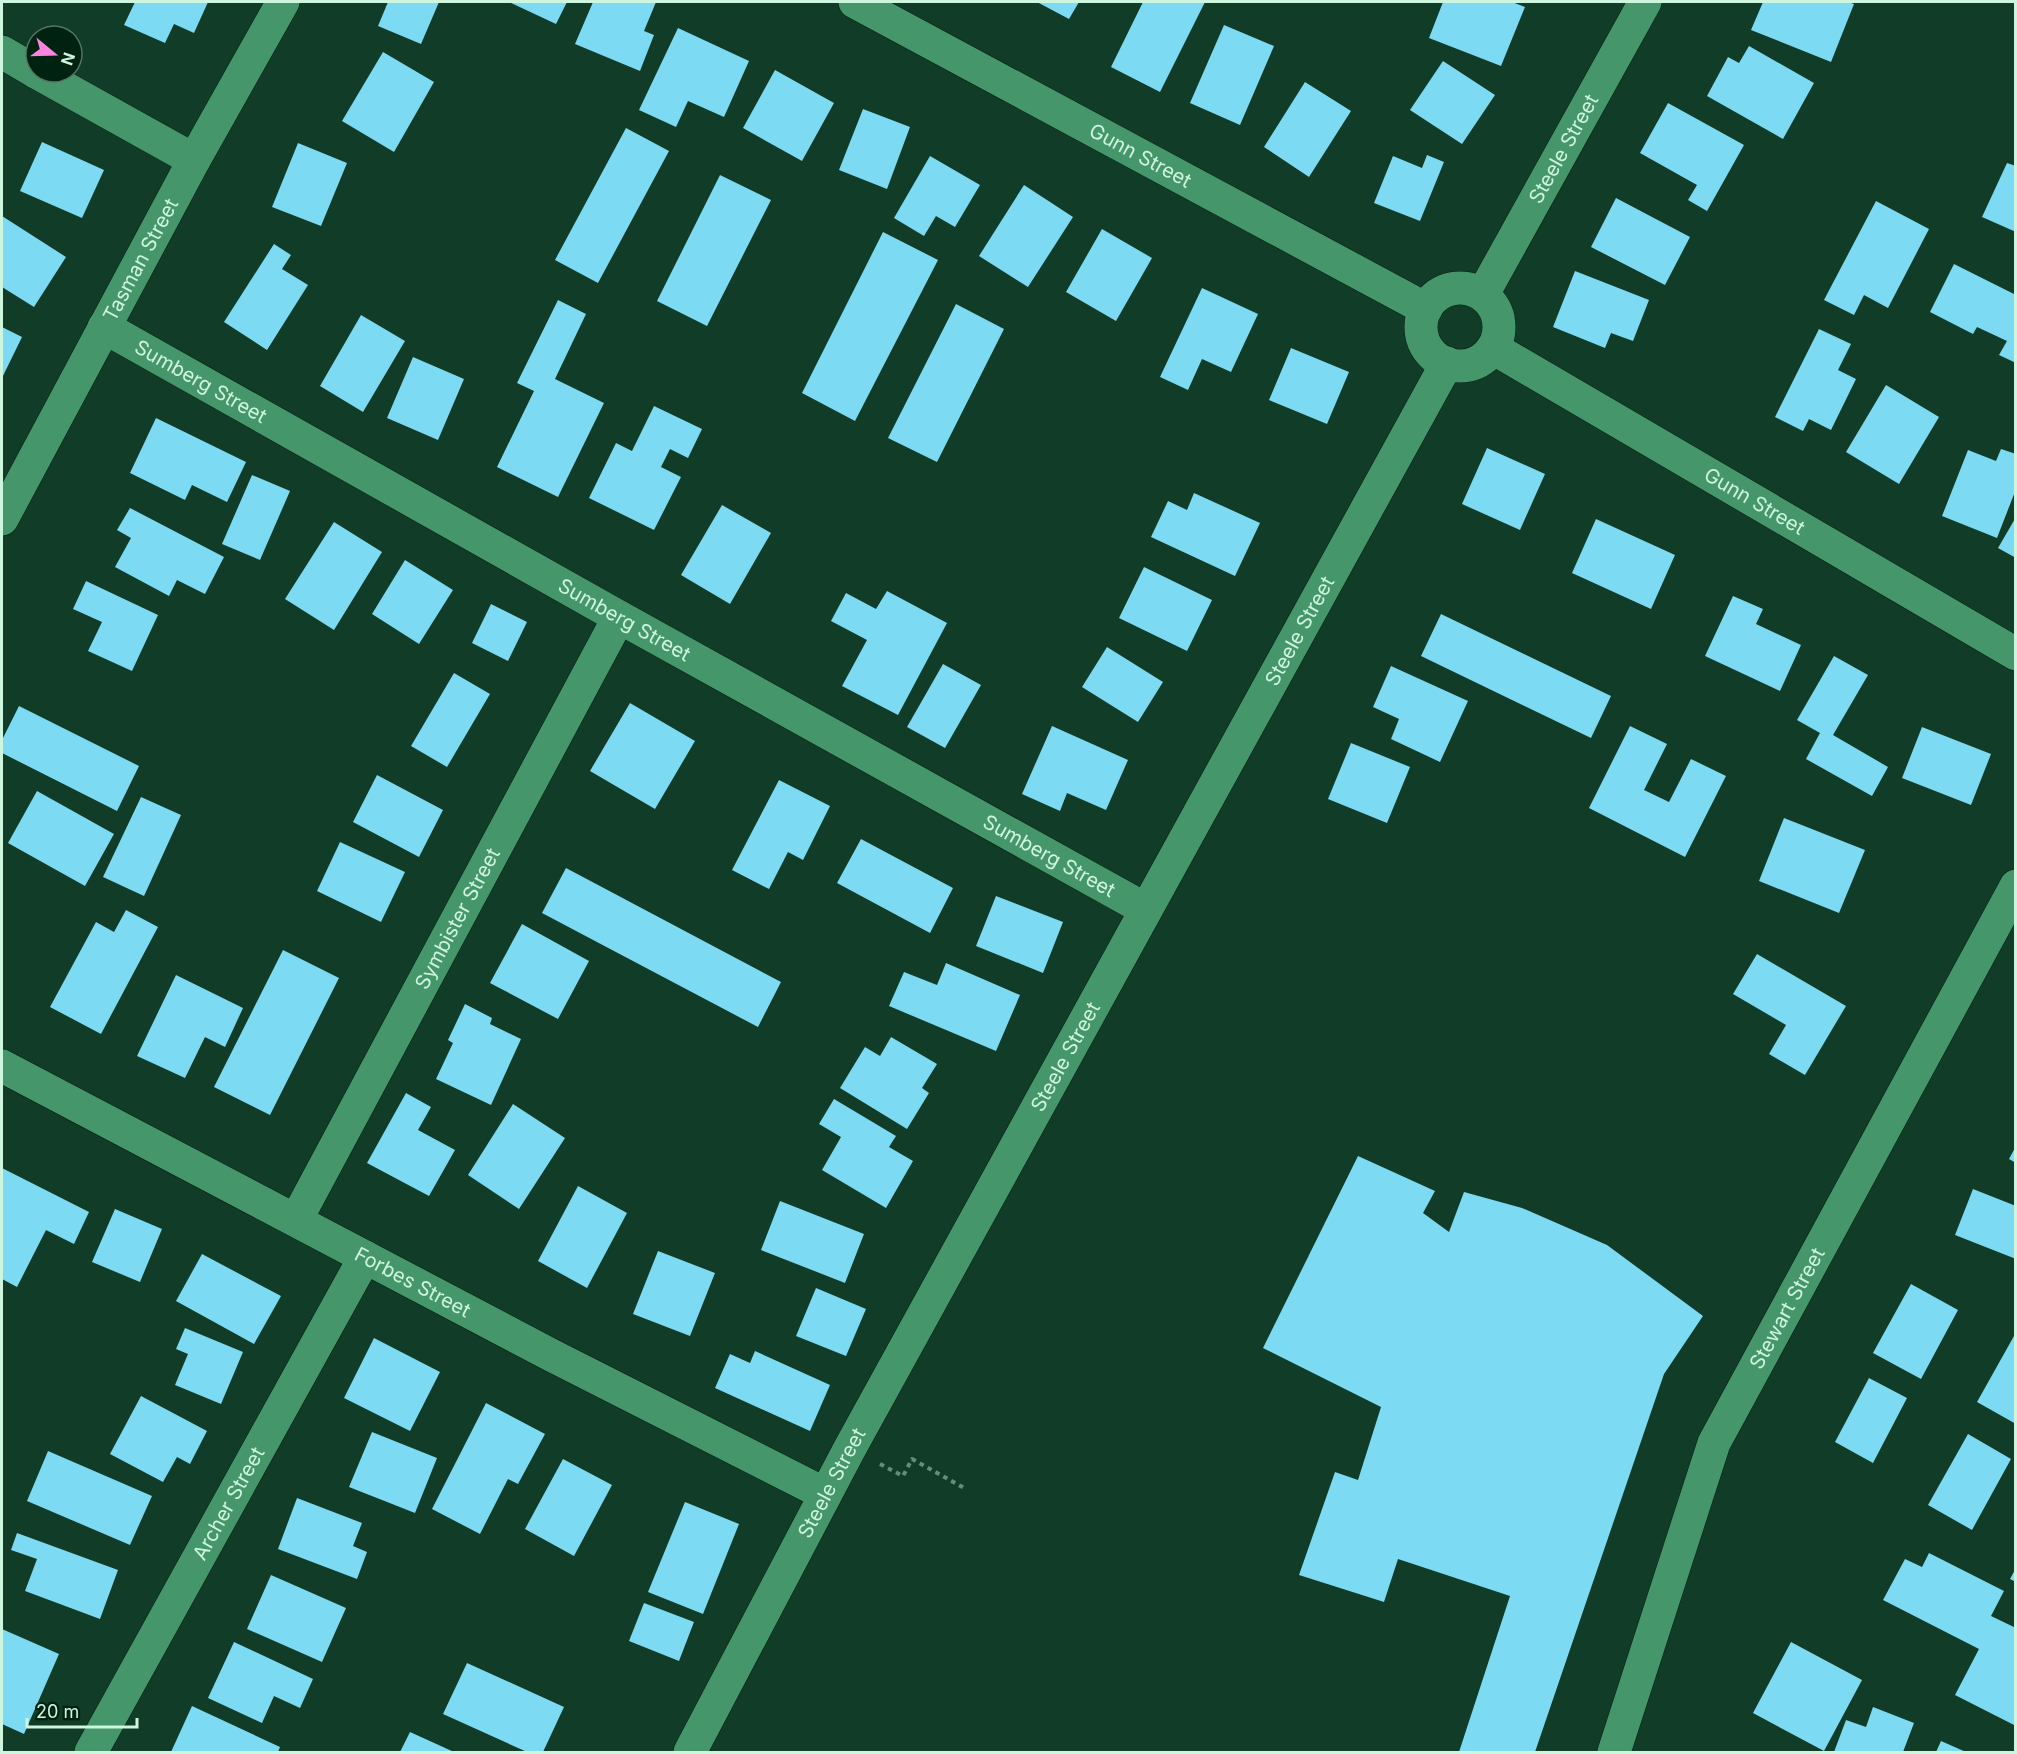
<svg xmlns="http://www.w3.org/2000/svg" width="2017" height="1754" viewBox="0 0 2017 1754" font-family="Inter,sans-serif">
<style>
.building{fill:#7ddaf3}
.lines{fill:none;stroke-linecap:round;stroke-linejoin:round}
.minor-casing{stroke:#072013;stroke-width:34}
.path{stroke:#648e77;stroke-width:4;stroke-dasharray:4.5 4.5;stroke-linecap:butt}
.minor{stroke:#45966b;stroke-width:33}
.labels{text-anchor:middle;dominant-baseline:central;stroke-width:6;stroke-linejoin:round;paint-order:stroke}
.street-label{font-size:20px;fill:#cef5dd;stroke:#021}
</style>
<rect width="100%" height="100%" fill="#113c27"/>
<!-- building -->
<path class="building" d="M135 2H208L194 33 174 24 165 43 124 25Z
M388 2H439L421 44 378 26Z
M509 2H567L556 24Z
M593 2H656L644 31 654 35 640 71 575 44Z
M1037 2H1079L1069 19Z
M1143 2H1205L1160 92 1111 67Z
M1443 2H1512L1525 7 1501 66 1429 38Z
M1763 2H1848L1854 4 1831 62 1751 30Z
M1224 25 1274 46 1240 125 1190 103Z
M678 28 749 61 724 117 688 101 676 127 639 110Z
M1749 46 1814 83 1783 139 1707 96 1728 57 1739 63Z
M383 52 434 82 394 152 342 121Z
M1443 61 1495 95 1462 144 1410 110Z
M775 70 834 103 802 161 743 128Z
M1305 82 1351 111 1309 177 1264 147Z
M1668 103 1744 145 1707 211 1688 200 1697 185 1640 153Z
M863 109 910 127 887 189 839 170Z
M626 128 669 151 598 283 555 260Z
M42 142 104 170 82 218 20 191Z
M298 143 347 163 321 226 272 207Z
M1427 155 1444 162 1420 221 1374 203 1393 156 1422 168Z
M930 156 980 185 955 227 936 216 924 236 894 218Z
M2007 163 2016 166V232L1982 217Z
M720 175 771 200 707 326 657 301Z
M1024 185 1073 217 1028 287 979 256Z
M1616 198 1690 237 1665 285 1591 247Z
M1876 201 1929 229 1888 308 1864 295 1854 315 1824 300Z
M2 216 66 257 34 307 2 287Z
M1102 229 1152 258 1116 321 1066 292Z
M883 232 938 260 855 421 802 393Z
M274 244 291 255 282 269 308 285 267 350 224 322Z
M1954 264 2016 295V363L1999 355 2007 341 1977 327 1973 334 1930 312Z
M1575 271 1649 300 1633 341 1611 333 1605 348 1553 327Z
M1202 288 1258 314 1231 372 1202 359 1188 390 1160 377Z
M558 300 586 314 555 379 604 403 558 497 497 467 534 391 517 383Z
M956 304 1004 329 937 462 888 438Z
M361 315 405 341 363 412 320 386Z
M2 327 22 337 2 378Z
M1819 329 1851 344 1838 370 1856 379 1831 430 1809 419 1803 431 1775 417Z
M1291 348 1349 372 1327 424 1269 400Z
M413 357 464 379 438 440 387 418Z
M1886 385 1939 417 1899 484 1846 452Z
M654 406 702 429 688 458 670 449 661 467 681 477 654 530 589 498 616 443 632 451Z
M156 418 246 462 227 502 192 485 185 500 130 473Z
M1487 448 1545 474 1520 530 1462 504Z
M2001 449 2016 454V489L1997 538 1942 516 1968 450 1996 461Z
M252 475 290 491 260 560 222 544Z
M1194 493 1260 523 1235 576 1151 537 1168 501 1187 510Z
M722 505 771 533 730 604 681 575Z
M130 508 224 557 205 594 177 580 169 596 115 567 131 538 117 530Z
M2016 517V558L1998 548Z
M1596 519 1675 555 1651 609 1572 573Z
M334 522 382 552 334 630 285 599Z
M405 560 453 590 419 644 372 614Z
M1144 567 1212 600 1187 651 1119 618Z
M86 581 158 615 132 671 88 651 102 622 73 609Z
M887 591 947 623 898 715 842 686 867 640 831 621 846 593 876 609Z
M1733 596 1763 609 1756 624 1801 645 1780 691 1705 656Z
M491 604 527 622 508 661 472 643Z
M1441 614 1611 696 1591 738 1421 656Z
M1107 647 1163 682 1138 722 1082 687Z
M1834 656 1868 675 1833 735 1888 767 1872 796 1806 759 1820 733 1797 720Z
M943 664 981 685 945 748 907 727Z
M1391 666 1468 701 1440 762 1391 739 1399 719 1373 707Z
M454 673 490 694 447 767 411 746Z
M630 703 695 741 655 809 590 771Z
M19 706 139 766 117 811 2 753V740Z
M1052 726 1128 760 1106 810 1067 793 1060 811 1022 794Z
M1630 726 1667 744 1644 790 1669 802 1691 759 1726 776 1685 857 1589 808Z
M1922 727 1991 754 1971 805 1902 778Z
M1351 743 1410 767 1387 823 1328 799Z
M377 775 443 810 419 857 353 822Z
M779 780 830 806 803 860 788 852 769 889 732 870Z
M37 791 114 834 85 886 8 843Z
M141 797 181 815 144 896 103 877Z
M1784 818 1865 850 1839 913 1759 881Z
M861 839 953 888 930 933 837 883Z
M340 842 405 872 381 922 317 891Z
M566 868 781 982 758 1027 542 913Z
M996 896 1063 922 1043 973 976 946Z
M126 910 158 927 101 1034 50 1007 96 922 114 932Z
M522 924 589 961 558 1019 490 983Z
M283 950 339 978 270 1115 214 1087Z
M1757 954 1846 1006 1805 1075 1769 1054 1786 1025 1733 994Z
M946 963 1020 995 996 1051 889 1006 904 972 937 985Z
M176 975 243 1008 225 1047 205 1037 185 1078 137 1056Z
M465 1004 492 1018 490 1024 521 1039 491 1105 436 1079 453 1043 448 1040Z
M891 1037 937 1064 922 1088 929 1093 907 1129 840 1088 865 1047 880 1056Z
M406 1093 431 1107 418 1130 455 1150 429 1196 367 1163Z
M834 1099 896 1136 889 1147 913 1161 886 1208 822 1170 841 1137 819 1124Z
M513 1104 565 1138 519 1209 468 1175Z
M2016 1146V1163L2009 1159Z
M1358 1156 1435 1191 1423 1213 1449 1232 1464 1192 1522 1208 1607 1245 1703 1316 1664 1374 1535 1752H1459L1510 1596 1398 1559 1384 1602 1299 1575 1335 1472 1358 1480 1381 1407 1263 1348Z
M2 1168 89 1212 74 1244 46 1230 17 1287 2 1279Z
M578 1186 627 1213 587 1288 538 1261Z
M1973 1189 2016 1206V1259L1955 1235Z
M780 1201 864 1234 845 1283 761 1250Z
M115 1209 162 1229 140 1282 92 1262Z
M658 1251 715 1273 690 1336 633 1314Z
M202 1254 281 1296 254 1344 176 1301Z
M1911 1284 1958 1310 1921 1379 1873 1353Z
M816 1288 866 1309 846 1356 796 1336Z
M185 1328 243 1352 221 1404 175 1385 188 1354 176 1349Z
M2014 1336 2016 1337V1424L1977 1402Z
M374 1338 440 1372 410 1431 344 1398Z
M755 1351 830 1385 810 1431 715 1388 730 1354 750 1363Z
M1869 1378 1907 1398 1873 1463 1835 1442Z
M141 1396 207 1431 190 1464 177 1457 163 1482 110 1454Z
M486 1403 545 1434 518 1484 508 1479 480 1534 432 1509Z
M372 1432 437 1458 415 1513 349 1487Z
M1968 1434 2011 1459 1972 1530 1928 1505Z
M48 1451 152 1496 130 1545 27 1501Z
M563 1459 612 1485 574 1556 525 1529Z
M297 1498 362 1523 353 1546 367 1552 357 1579 278 1549Z
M685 1502 739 1524 703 1614 648 1592Z
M17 1533 118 1570 100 1619 25 1591 37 1559 11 1550Z
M1929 1553 2004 1591 1991 1616 2016 1628V1726L1955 1695 1979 1649 1883 1600 1905 1559 1922 1567Z
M2016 1568V1582L2010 1579Z
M271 1575 346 1608 322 1662 247 1629Z
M644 1603 694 1622 679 1661 629 1641Z
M2 1629 59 1654 24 1734 2 1724Z
M234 1642 313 1679 300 1708 274 1696 262 1723 208 1698Z
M1791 1642 1862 1680 1824 1751 1753 1713Z
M467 1663 564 1707 543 1752H527L443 1714Z
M192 1706 280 1747 278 1752H171Z
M1873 1707 1914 1723 1903 1752H1834L1846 1720 1866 1727Z
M410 1732 454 1752H400Z
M1941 1741 1966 1752H1936Z"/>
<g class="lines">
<defs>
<g id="minor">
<path id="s1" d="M855 2 1426 309"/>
<path d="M2 52 36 72"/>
<path d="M36 72 194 160"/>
<circle cx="1460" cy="327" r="39"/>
<path id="s2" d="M1483 294 1645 2"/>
<path id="s3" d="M104 327 619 617 1145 909"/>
<path id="s4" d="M1493 348 2016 654"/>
<path id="s5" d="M2 519 194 160 283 2"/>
<path id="s6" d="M2 1066 551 1355 825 1494"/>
<path id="s7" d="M296 1220 619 617"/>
<path id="s8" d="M91 1752 365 1257"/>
<path id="s9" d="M690 1752 850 1448 1447 363"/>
<path id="s10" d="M1614 1752 1714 1443 2016 886"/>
</g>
</defs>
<!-- minor casing -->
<use href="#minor" class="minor-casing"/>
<!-- path -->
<path class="path" d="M880 1464 903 1476 912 1459 966 1489"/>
<!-- minor -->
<use href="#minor" class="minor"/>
</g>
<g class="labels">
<!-- street labels -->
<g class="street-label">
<text stroke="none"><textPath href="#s2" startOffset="166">Steele Street</textPath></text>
<text stroke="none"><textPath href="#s1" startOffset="324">Gunn Street</textPath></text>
<text stroke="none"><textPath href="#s5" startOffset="294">Tasman Street</textPath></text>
<text stroke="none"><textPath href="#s3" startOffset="111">Sumberg Street</textPath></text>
<text stroke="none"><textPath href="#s4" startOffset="303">Gunn Street</textPath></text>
<text stroke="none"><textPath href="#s3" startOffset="597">Sumberg Street</textPath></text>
<text stroke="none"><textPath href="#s9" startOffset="1276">Steele Street</textPath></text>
<text stroke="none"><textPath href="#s3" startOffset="1083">Sumberg Street</textPath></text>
<text stroke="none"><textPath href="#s7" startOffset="342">Symbister Street</textPath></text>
<text stroke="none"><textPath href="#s9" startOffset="790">Steele Street</textPath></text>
<text stroke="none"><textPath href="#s6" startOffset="464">Forbes Street</textPath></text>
<text stroke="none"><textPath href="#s10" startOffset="478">Stewart Street</textPath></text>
<text stroke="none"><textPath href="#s9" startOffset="304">Steele Street</textPath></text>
<text stroke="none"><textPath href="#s8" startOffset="284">Archer Street</textPath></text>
</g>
</g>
<!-- border -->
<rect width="2017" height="1754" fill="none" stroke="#cef5dd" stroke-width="6"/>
<!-- north arrow -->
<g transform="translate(54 54) rotate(109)"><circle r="28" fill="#002211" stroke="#527663" stroke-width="1.5"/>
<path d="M0-4.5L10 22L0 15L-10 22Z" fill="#fe85df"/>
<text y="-9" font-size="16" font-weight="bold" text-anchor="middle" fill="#cef5dd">N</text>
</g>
<!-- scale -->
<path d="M27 1718v9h110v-9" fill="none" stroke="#cef5dd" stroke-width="3"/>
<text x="36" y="1718" font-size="18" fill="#cef5dd" stroke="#002211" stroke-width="4.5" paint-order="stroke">20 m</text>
</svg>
